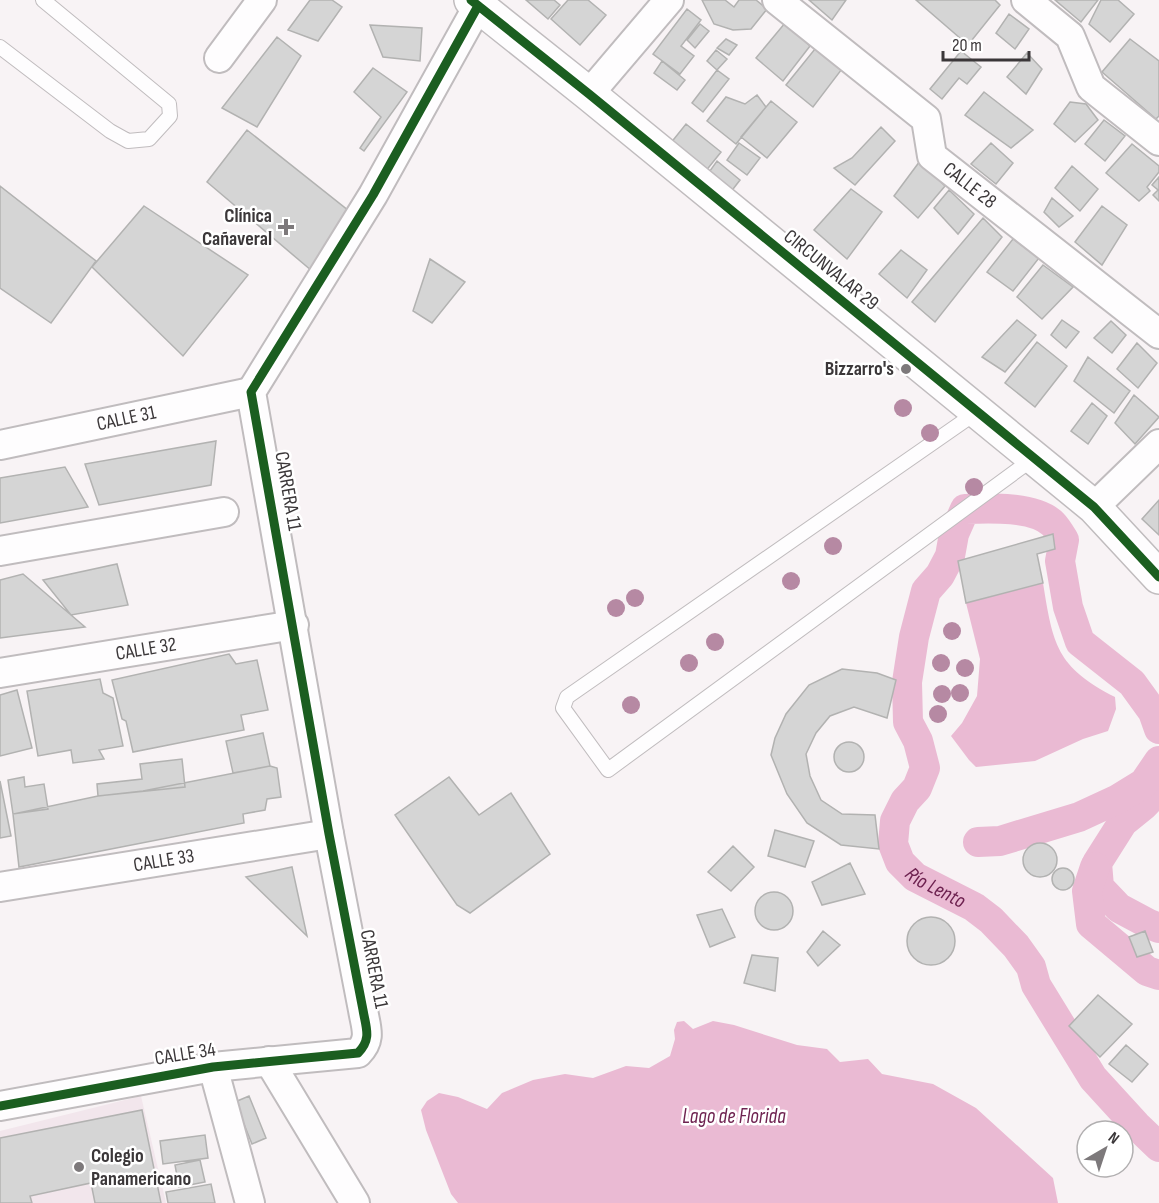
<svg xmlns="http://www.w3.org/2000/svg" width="1159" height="1203" viewBox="0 0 1159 1203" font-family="'Sofia Sans Condensed',sans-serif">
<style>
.built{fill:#f2e6ec}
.water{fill:#eabad3}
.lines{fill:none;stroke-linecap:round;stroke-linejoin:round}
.canal{stroke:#eabad3;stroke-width:30}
.building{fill:#d5d5d5;stroke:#b2b2b1;stroke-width:1.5}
.service-casing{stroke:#c0bcbe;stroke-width:16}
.minor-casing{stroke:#c0bcbe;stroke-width:32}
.tertiary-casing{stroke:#c0bcbe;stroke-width:36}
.service{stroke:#fefdfe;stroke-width:14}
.minor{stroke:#fefdfe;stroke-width:28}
.tertiary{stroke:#fefdfe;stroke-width:33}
.cycleway-casing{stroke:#fff;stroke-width:13}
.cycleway{stroke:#1b5e20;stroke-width:9}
.tree{fill:#b689a3}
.poi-dot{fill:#7d797b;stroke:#fff;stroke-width:2}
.labels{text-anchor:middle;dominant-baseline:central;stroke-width:5;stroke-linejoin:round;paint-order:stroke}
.street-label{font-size:20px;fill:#3b3739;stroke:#fff}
.poi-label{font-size:20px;font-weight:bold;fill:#3b3739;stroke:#fff;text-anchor:end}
.water-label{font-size:21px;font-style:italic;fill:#6e2250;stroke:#fff}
</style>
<rect width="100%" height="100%" fill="#f8f3f5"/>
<!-- built -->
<path class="built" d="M141 1096 166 1203H0V1131Z"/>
<!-- water -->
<path class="water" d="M1043 583C1053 644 1056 667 1115 697L1116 709 1108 731 1083 739 1035 761 976 767 969 760 951 736 962 723 977 696 980 659 966 603Z
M684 1021 693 1029 713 1021 734 1025 797 1045 827 1049 840 1062 868 1059 882 1074 933 1084 976 1108 1053 1178 1058 1203H458L451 1194 426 1130 421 1110 427 1101 439 1093 458 1097 487 1109 502 1093 533 1080 565 1074 593 1078 626 1066 649 1068 670 1056 675 1039 674 1030 677 1022Z"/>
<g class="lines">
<!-- canal -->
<g class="canal">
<path id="s1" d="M1159 729 1153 712 1132 683 1080 642 1068 607 1060 561 1064 540C1061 535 1057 528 1053 524 1035 506 989 508 965 509L954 534 950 556 940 575 926 591 914 637 907 682 908 722 918 741 925 768 917 788 905 801 895 821 893 844 900 862 915 877 974 907 991 920 1016 946 1031 967 1036 985 1093 1078 1136 1125 1159 1147"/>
<path d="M1159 789 1144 805 1123 822 1097 863 1099 887 1119 908 1149 924 1159 928"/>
<path d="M978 842 1000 841 1079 817 1118 799 1144 783 1159 761"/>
<path d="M1095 867 1087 891 1091 924 1147 971 1159 975"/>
</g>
</g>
<!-- building -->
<path class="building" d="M310 0H332L342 7 318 41 288 30Z
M526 0H554L560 5 548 19Z
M568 0H588L606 15 580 45 551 19Z
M702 0H725L734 7 739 0H756L767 9 751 29 733 30 714 24Z
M809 0H846L832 20Z
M916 0H995L1000 5 968 45Z
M1055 0H1098L1081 22Z
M1101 0H1118L1134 14 1110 42 1089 24Z
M687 9 701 20 681 46 694 56 680 74 653 54Z
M1009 14 1029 29 1015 49 996 33Z
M785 23 810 46 783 81 756 58Z
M700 24 709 31 695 48 687 40Z
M370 25 422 28 420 61 383 57Z
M277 37 301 56 257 127 222 108Z
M726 39 737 45 729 55 717 48Z
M1130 39 1159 61V116L1156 119 1102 72Z
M819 44 845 65 813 107 786 85Z
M716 50 727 59 717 70 707 61Z
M961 51 981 67 967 84 959 78 942 99 930 89Z
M1027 53 1042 69 1026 94 1007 77Z
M662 61 685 80 677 90 654 73Z
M373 68 407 92 364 151 360 148 381 117 354 92Z
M717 70 729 79 703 112 692 103Z
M984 92 1033 130 1011 148 965 115Z
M757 95 766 107 736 144 707 121 726 97 745 104Z
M771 101 797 122 767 158 741 137Z
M1070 102 1086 104 1098 120 1075 142 1054 124Z
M1104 120 1125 136 1105 161 1085 144Z
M686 124 721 152 701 177 666 149Z
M881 127 895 141 855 185 834 168 852 158Z
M247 130 354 215 312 271 207 182Z
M739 143 760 158 747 175 727 160Z
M991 143 1013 163 996 184 971 164Z
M1132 144 1159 166V172L1147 187 1150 191 1139 201 1106 173Z
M717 161 740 180 730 193 707 175Z
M920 161 945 186 918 218 894 196Z
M1072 166 1098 189 1080 211 1055 188Z
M1159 177V201L1153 195 1158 190 1152 185Z
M0 186 96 261 51 323 0 288Z
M851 189 882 212 847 259 814 230Z
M949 190 974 214 958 234 934 208Z
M1052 198 1073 216 1059 227 1044 212Z
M144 206 248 275 183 356 92 267Z
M1102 206 1127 225 1102 265 1075 242Z
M983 218 1002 237 935 322 912 302Z
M1013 239 1039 258 1013 291 987 272Z
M901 250 927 270 907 298 879 274Z
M430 259 465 282 432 323 413 311Z
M1043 265 1073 287 1042 319 1017 297Z
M1017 320 1036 335 1005 372 982 357Z
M1062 320 1079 332 1066 348 1051 335Z
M1111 321 1126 335 1112 353 1094 338Z
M1037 342 1067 366 1035 407 1005 383Z
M1137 343 1157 363 1138 388 1117 369Z
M1088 357 1130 391 1114 413 1074 381Z
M1134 395 1159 417 1135 444 1115 423Z
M1092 403 1107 416 1088 444 1071 431Z
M216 441 211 485 99 505 85 464Z
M65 467 88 507 0 523V478Z
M1159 500V535L1142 519Z
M1053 534 1055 549 1037 554 1043 583 966 603 958 561Z
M117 564 128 605 71 615 43 580Z
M23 574 71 615 85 627 0 638V580Z
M229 654 236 664 257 660 268 710 241 715 244 730 133 752 126 721 122 719 112 680Z
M842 669 877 673 896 680 887 718 854 707 830 716 816 733 806 754 810 776 821 800 842 814 875 815 879 849 841 845 807 823 787 794 771 755 775 738 786 714 809 685Z
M100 679 103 693 113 698 123 746 99 750 104 759 73 763 71 750 38 756 27 691Z
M17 690 32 748 0 756V695Z
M263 733 270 766 233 773 226 741Z
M834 757a15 15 0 1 1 30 0a15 15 0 1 1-30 0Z
M182 759 185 787 98 796 97 784 142 779 140 764Z
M270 766 277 768 281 797 267 799 265 810 243 814 244 823 19 867 13 814 98 796 143 791Z
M24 777 25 787 44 784 48 809 13 814 8 780Z
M449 777 479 815 511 793 550 854 470 913 457 905 395 815Z
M0 781 11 836 0 838Z
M775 830 814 841 805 867 768 856Z
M1023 860a17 17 0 1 1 34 0a17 17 0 1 1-34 0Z
M733 846 754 867 731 891 708 872Z
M850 863 865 894 822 905 812 882Z
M292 867 307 936 246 877Z
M1052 879a11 11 0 1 1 22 0a11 11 0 1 1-22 0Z
M755 911a19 19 0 1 1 38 0a19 19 0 1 1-38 0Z
M722 909 735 937 710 947 697 915Z
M907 941a24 24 0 1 1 48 0a24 24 0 1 1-48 0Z
M823 931 840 945 818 966 807 952Z
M1145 931 1153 952 1137 957 1129 937Z
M752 955 778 958 775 991 744 983Z
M1098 995 1132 1024 1100 1057 1069 1026Z
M1126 1045 1148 1064 1132 1082 1109 1064Z
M249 1096 266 1138 252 1144 235 1102Z
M142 1110 161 1203H95L91 1183 30 1196 32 1203H0V1138Z
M205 1135 208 1158 163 1164 160 1141Z
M200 1160 205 1182 179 1187 175 1165Z
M211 1184 215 1203H168L166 1192Z"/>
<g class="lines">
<defs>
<path id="service" d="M0 47 110 131 128 141 149 139 170 116 169 104 43 0
M977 412 567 697 563 708 608 770 1034 458"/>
<g id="minor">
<path id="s2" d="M777 0 926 119 932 156 1159 334"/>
<path d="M1026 0 1070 36 1091 87 1159 141"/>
<path d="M219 58 262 0"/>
<path d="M589 94 669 0"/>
<path id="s3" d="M0 445 251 392"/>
<path d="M1094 507 1159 444"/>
<path d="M0 551 224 512"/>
<path id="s4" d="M0 673 294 625"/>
<path id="s5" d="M0 887 329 834"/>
<path d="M269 1061 355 1203"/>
<path d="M213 1067 250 1203"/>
<path d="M0 1106 213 1067 358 1053C372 1039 366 1028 363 1010L329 834 251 392 373 195 478 6"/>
</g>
<path id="tertiary" d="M471 0 589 94 1094 507 1159 577"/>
</defs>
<!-- service casing -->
<use href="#service" class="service-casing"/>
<!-- minor casing -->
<use href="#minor" class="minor-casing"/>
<!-- tertiary casing -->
<use href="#tertiary" class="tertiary-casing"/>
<!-- service -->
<use href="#service" class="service"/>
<!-- minor -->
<use href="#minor" class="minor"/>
<!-- tertiary -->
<use href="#tertiary" class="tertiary"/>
<defs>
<path id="cycleway" d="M471 0 589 94 1094 507 1159 577
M0 1106 213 1067 358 1053C372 1039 366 1028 363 1010L329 834 251 392 373 195 478 6"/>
</defs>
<!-- cycleway casing -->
<use href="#cycleway" class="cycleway-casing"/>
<!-- cycleway -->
<use href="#cycleway" class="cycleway"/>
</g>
<!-- trees -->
<g class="tree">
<circle cx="903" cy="408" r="9"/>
<circle cx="930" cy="433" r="9"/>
<circle cx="974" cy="487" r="9"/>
<circle cx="833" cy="546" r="9"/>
<circle cx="791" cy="581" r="9"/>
<circle cx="635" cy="598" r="9"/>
<circle cx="616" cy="608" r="9"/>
<circle cx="952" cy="631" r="9"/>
<circle cx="715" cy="642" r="9"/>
<circle cx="689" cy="663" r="9"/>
<circle cx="941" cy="663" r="9"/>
<circle cx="965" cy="668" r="9"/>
<circle cx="960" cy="693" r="9"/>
<circle cx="942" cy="694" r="9"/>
<circle cx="631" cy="705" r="9"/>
<circle cx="938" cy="714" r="9"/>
</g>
<!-- markers -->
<g class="poi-dot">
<path d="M283 218h6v6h6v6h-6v6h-6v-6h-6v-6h6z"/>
<circle cx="906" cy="369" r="6"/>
<circle cx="79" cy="1167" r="6"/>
</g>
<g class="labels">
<!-- street labels -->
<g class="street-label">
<text stroke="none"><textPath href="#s2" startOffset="276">CALLE 28</textPath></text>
<text transform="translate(831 270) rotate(39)">CIRCUNVALAR 29</text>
<text stroke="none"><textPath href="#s3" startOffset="129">CALLE 31</textPath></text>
<text transform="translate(288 491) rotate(80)">CARRERA 11</text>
<text stroke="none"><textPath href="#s4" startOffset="148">CALLE 32</textPath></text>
<text stroke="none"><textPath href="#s5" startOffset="166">CALLE 33</textPath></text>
<text transform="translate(374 969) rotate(79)">CARRERA 11</text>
<text transform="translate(185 1054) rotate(-9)">CALLE 34</text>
</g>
<!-- poi labels -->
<g class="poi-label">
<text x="272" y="216">Clínica<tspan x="272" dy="23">Cañaveral</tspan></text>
<text x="894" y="369">Bizzarro's</text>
<text x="91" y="1156" text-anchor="start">Colegio<tspan x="91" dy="23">Panamericano</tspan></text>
</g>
<!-- water labels -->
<g class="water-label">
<text stroke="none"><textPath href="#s1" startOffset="759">Río Lento</textPath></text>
<text x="734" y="1116">Lago de Florida</text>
</g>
</g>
<!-- north arrow -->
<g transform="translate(1105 1149) rotate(39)"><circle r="28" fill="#ffffff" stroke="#b1afb0" stroke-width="1.5"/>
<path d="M0-4.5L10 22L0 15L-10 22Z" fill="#7d797b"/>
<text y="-9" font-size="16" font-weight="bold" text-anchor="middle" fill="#3b3739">N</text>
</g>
<!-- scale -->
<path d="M943 51v9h86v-9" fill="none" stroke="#3b3739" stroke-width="3"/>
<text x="952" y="51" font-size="18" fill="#3b3739" stroke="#ffffff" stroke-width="4.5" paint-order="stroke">20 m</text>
</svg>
